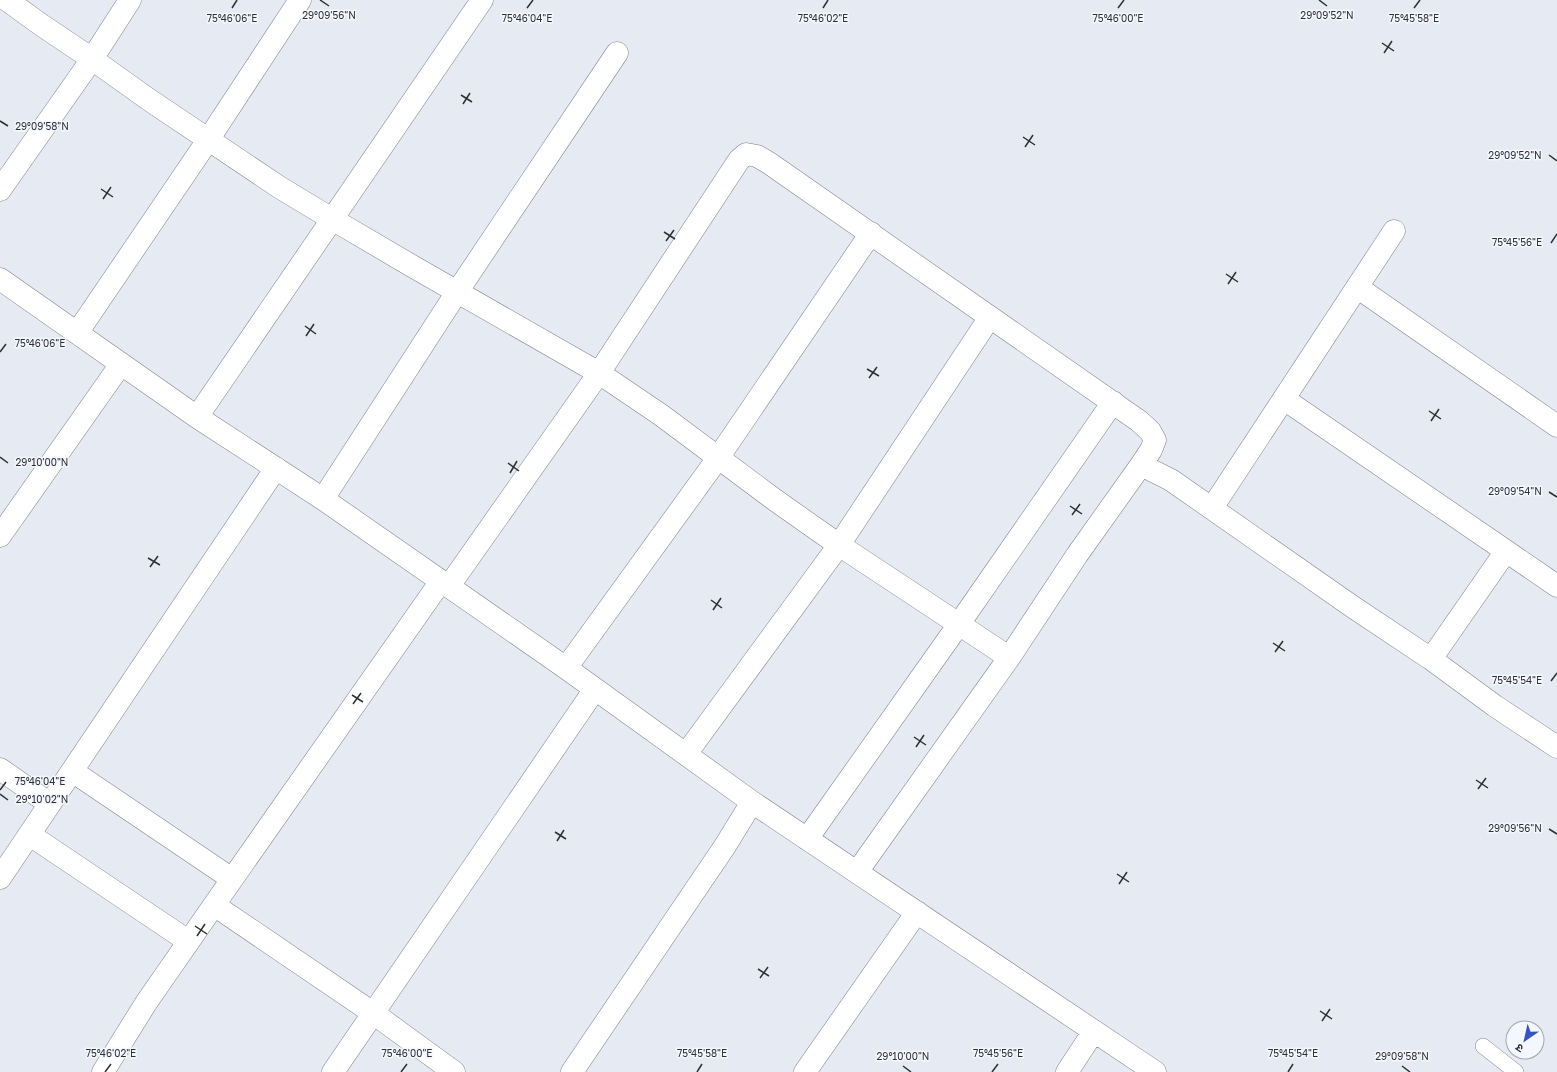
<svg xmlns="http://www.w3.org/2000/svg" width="1557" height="1072" viewBox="0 0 1557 1072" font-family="'Golos Text','Noto Sans Devanagari',sans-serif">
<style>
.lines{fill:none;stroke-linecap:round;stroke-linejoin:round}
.lane-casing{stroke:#7e828a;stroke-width:16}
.street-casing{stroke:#7e828a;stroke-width:23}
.lane{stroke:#fff;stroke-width:15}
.street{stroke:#fff;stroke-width:22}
.ticks{fill:none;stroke:#2e2f32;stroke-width:1.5}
.ticks-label{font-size:10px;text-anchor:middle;fill:#2e2f32;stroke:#f4f7ff;stroke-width:3;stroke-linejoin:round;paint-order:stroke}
</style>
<rect width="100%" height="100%" fill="#e6eaf3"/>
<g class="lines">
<defs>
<path id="lane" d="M1483 1046 1516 1072"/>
<path id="street" d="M7 0 40 24 92 59 148 99 279 187 332 219 412 266 599 373 661 415 775 500 839 545 1001 652 1011 655 1077 555 1141 465 1171 480 1353 607 1431 659 1495 706 1557 747
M0 190 92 59 130 0
M0 279 197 417 323 499 566 668 752 802 725 846 572 1072
M1357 287 1557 426
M77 333 208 140 300 0
M1284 399 1557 586
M197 417 482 0
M323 499 457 292 617 53
M1212 508 1394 231
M0 536 121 364
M449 586 599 373 739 160 746 154 757 156 769 163 1139 421 1150 431 1155 440 1151 450 1141 465
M1431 659 1506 551
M566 668 718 458 871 233
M686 754 839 545 990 317
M0 769 50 804
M72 771 232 879
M752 802 1155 1072
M30 835 188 941
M807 839 959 624 1113 402
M857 872 1011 655
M0 878 276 468
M214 905 441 581
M103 1072 146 1003 214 905 373 1013 454 1072
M333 1072 595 689
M805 1072 917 912
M1067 1072 1094 1031"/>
</defs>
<!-- lane casing -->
<use href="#lane" class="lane-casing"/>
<!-- street casing -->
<use href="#street" class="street-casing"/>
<!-- lane -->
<use href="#lane" class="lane"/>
<!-- street -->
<use href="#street" class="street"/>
</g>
<!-- ticks -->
<path class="ticks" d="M320 0 329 6M1319 0 1327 6M232 8 237 0M527 8 533 0M823 8 828 0M1118 8 1124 0M1414 8 1420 0M1382 43 1394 51M1384 53 1392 41M461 95 472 102M463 104 470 93M0 121 8 126M1023 137 1035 145M1025 147 1033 135M1549 155 1557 161M101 189 113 197M103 199 111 187M664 232 675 239M666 241 674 230M1551 243 1557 234M1226 274 1238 282M1228 284 1236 272M305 326 316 334M306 336 314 324M0 352 6 344M867 369 879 376M869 378 877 367M1429 411 1441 419M1431 421 1439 409M0 457 8 463M508 463 519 471M510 473 517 461M1549 492 1557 497M1070 506 1082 514M1072 515 1080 504M148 558 160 565M150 567 158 556M711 600 722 608M713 610 721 598M1273 643 1285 651M1275 652 1283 641M1551 681 1557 673M352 695 363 702M353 704 361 693M914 737 926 745M916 747 924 735M1476 780 1488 788M1478 789 1486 778M0 790 6 782M0 794 8 800M1549 829 1557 834M555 832 566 839M557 841 564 830M1117 874 1129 882M1119 884 1127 872M195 926 207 934M197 936 205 924M758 969 769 976M760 978 768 967M1320 1011 1332 1019M1322 1021 1330 1009M903 1066 911 1072M1402 1066 1410 1072M105 1072 111 1064M401 1072 407 1064M697 1072 702 1064M992 1072 998 1064M1288 1072 1293 1064"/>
<g class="ticks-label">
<text x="329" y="19">29°09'56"N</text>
<text x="1327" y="19">29°09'52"N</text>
<text x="232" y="22">75°46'06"E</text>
<text x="527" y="22">75°46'04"E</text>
<text x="823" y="22">75°46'02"E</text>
<text x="1118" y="22">75°46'00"E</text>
<text x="1414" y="22">75°45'58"E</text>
<text x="42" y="130">29°09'58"N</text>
<text x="1515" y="159">29°09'52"N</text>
<text x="1517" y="246">75°45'56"E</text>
<text x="40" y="347">75°46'06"E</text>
<text x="42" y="466">29°10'00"N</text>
<text x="1515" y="495">29°09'54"N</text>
<text x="1517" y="684">75°45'54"E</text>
<text x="40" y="785">75°46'04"E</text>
<text x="42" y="803">29°10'02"N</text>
<text x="1515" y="832">29°09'56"N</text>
<text x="111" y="1057">75°46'02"E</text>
<text x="407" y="1057">75°46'00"E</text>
<text x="702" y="1057">75°45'58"E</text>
<text x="998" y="1057">75°45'56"E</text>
<text x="1293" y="1057">75°45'54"E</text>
<text x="903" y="1060">29°10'00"N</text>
<text x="1402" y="1060">29°09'58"N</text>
</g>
<!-- north arrow -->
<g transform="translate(1525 1040) rotate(214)"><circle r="19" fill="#f4f7ff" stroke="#a5a7ad"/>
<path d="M0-3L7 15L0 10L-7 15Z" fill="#3851c3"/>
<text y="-6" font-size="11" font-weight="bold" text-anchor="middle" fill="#2e2f32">उ</text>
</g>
</svg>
